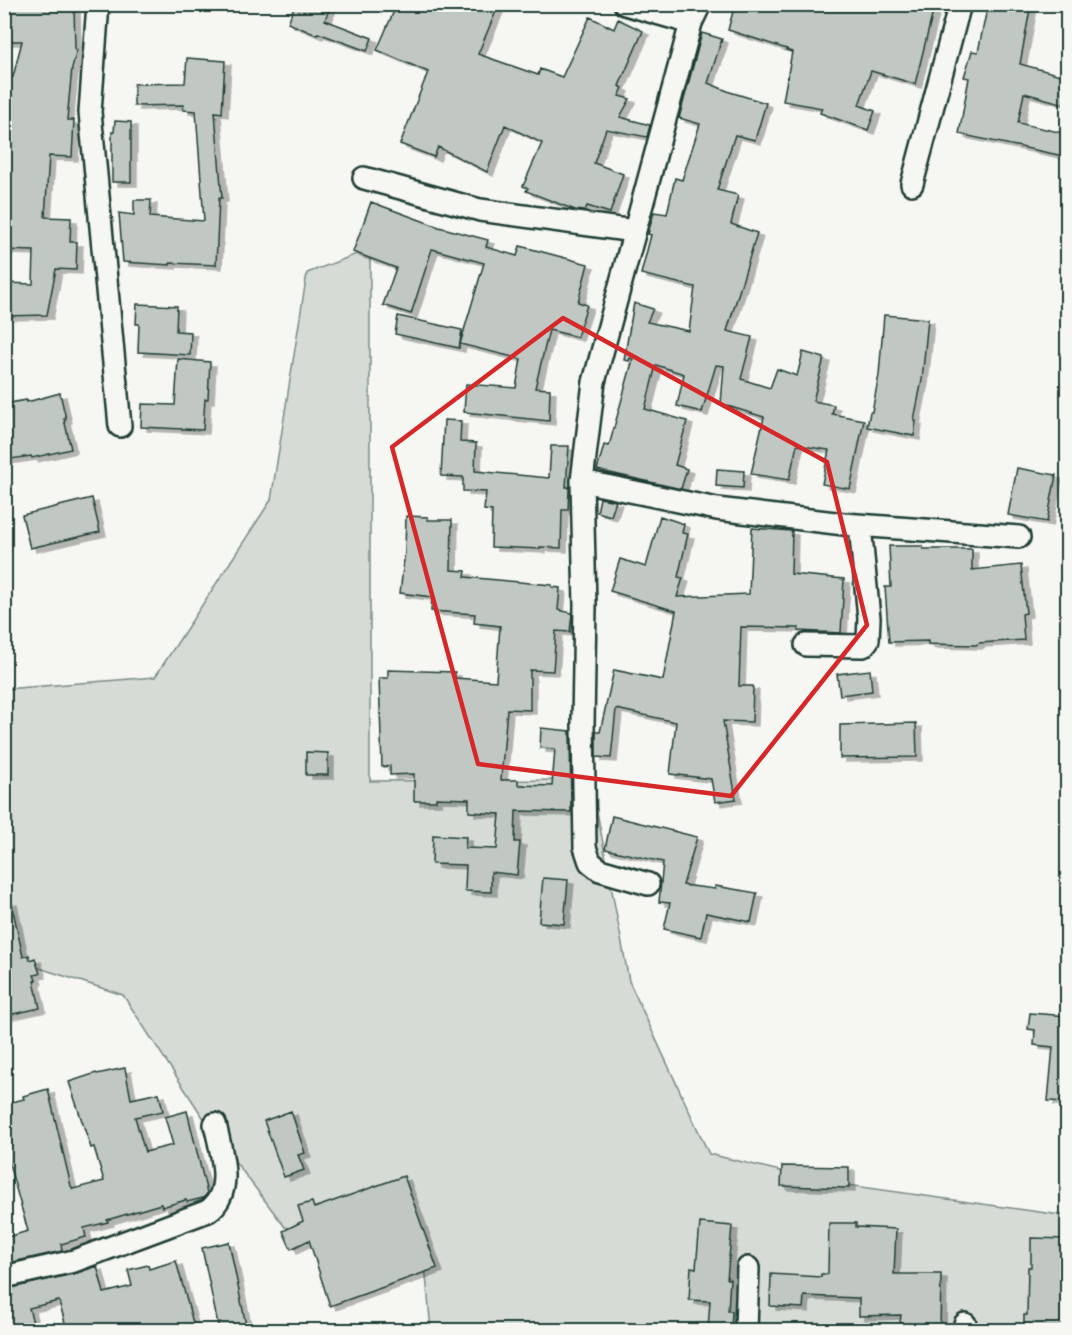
<svg xmlns="http://www.w3.org/2000/svg" width="1072" height="1335" viewBox="0 0 1072 1335" font-family="'Patrick Hand',sans-serif">
<style>
.green{fill:#d6dbd6;stroke:#7a8c85;stroke-width:1.5}
.building{fill:#c1c8c3;stroke:#1f3d34;stroke-width:1.5;filter:url(#shadow)}
.lines{fill:none;stroke-linecap:round;stroke-linejoin:round}
.minor-casing{stroke:#1f3d34;stroke-width:26}
.minor{stroke:#f6f6f2;stroke-width:21}
.marked{fill:none;stroke:#d62828;stroke-width:4.5;stroke-linejoin:round}
</style>
<defs>
<filter id="shadow"><feDropShadow dx="6" dy="4" stdDeviation="0" flood-color="#0004"/></filter>
</defs>
<rect width="100%" height="100%" fill="#f6f6f2"/>
<filter id="ink" filterUnits="userSpaceOnUse"><feTurbulence type="fractalNoise" baseFrequency=".0167" numOctaves="2"/><feDisplacementMap in="SourceGraphic" scale="12" xChannelSelector="R" yChannelSelector="G"/><feConvolveMatrix kernelMatrix="1 2 1 2 8 2 1 2 1" color-interpolation-filters="sRGB"/></filter>
<g filter="url(#ink)">
<!-- green -->
<path class="green" d="M370 249V781L591 780 629 981 709 1154 826 1182 1067 1216V1330H431L425 1265 285 1227 212 1131 123 995 5 957V689L155 677 271 500 307 273Z"/>
<!-- building -->
<path class="building" d="M295 4H331L325 20 372 38 367 51 318 33 317 35 288 23Z
M397 4H499L478 54 538 75 540 69 562 77 590 17 614 29 618 19 643 31 619 86 623 88 619 96 630 99 620 117 650 125 647 137 606 129 594 163 623 174 610 213 587 206 585 211 575 210 526 191 528 188 523 186 542 143 505 125 487 172 438 147 434 157 400 144 428 72 377 50Z
M735 4H935L915 84 871 71 859 105 875 111 868 130 820 113 822 108 783 101 792 52 786 50 787 49 728 30Z
M988 4H1031L1020 64 1068 77V105L1024 93 1018 123 1068 134V157L959 134 969 78 964 77 972 51 978 52Z
M74 5 75 49 77 50 72 68 67 120H74L72 157 49 156 45 217 71 218 70 242H77L76 270 56 269 47 315 4 316V283L33 284 34 251 4 250V76L13 77 22 41H4V6Z
M702 33 722 39 708 83 730 92 766 103 755 140 735 135 717 190 738 195 731 224 757 233 727 331 752 337 741 379 770 388 777 369 797 376 803 352 824 358 813 401 834 405 832 414 864 420 850 489 822 484 829 450 797 445 789 480 751 474 764 417 721 404 724 366 716 365 702 412 677 406 684 374 656 365 645 409 687 421 675 465 687 469 681 489 597 470 604 445 609 446 633 359 630 358 629 361 624 360 634 303 653 309 647 322 689 331 695 287 641 274 651 235 648 234 654 212 667 214 675 178 682 180 700 124 679 118Z
M187 58 225 61 222 113 215 112 222 198H219L216 265 170 263V265L123 262 119 213 134 215V200H151L150 217 204 221 196 111 183 110 184 105 134 106V84L185 83Z
M115 121 131 122V182H112V132H114Z
M371 202 439 227 488 240 486 247 517 256 520 246 588 264 578 302 587 305 577 337 549 330 535 388 550 389 549 421 464 412 466 384 516 388 521 359 460 344 484 263 432 249 411 314 383 305 396 268 353 252Z
M137 304 177 306 176 331 191 332 190 355 138 352 139 324H136Z
M884 315 928 319 922 380 914 420 916 421 914 436 867 427 870 412H872L879 375Z
M398 316 462 330 459 348 395 334Z
M178 359 210 362 208 399H205L203 430 141 427 142 404 175 405Z
M60 393 66 419H64L71 449 32 458 31 456 4 460V404L27 400V402Z
M444 420 461 421 460 442 476 443 475 471 549 478 551 446H569L566 487H569V490L568 510H562L561 548 540 547V549L491 547 492 511 484 510 486 492 463 491V477L441 476Z
M1017 468 1056 475 1047 522 1008 515Z
M717 469 744 471 743 488 716 486Z
M92 498 100 532 30 548 22 515Z
M600 498 616 501 611 516 597 512Z
M406 516 428 517V520H452L451 570 466 571 465 577 552 585V587L560 588 558 610 572 613 570 632 556 631 553 671 530 670V710L507 709 501 780H518V785L552 786 555 749 540 748 541 728 570 731 571 812 516 811 515 842H520L517 875 491 872V892L465 891 466 865 432 864 433 835 466 837 465 848 497 849 500 814 469 812V799L436 798V801H414V774L390 775V766L382 767 379 678H388V670L455 672V678L496 681 500 626 474 623 475 614 431 611 432 597 400 593 405 551Z
M660 516 684 524 682 533 688 534 678 577 683 578 677 597 749 594 752 528 792 531 791 574 844 579 841 633 798 631 799 628 741 627 739 686H753L752 722 723 721 736 799 715 802 711 779 670 774 676 722 616 709 611 758 596 757V732H600L614 670 663 680 676 611 610 591 620 559 646 567Z
M889 546H923V549H972V570L1021 565 1026 613 1022 614 1024 640 979 643 976 645 928 644V641L889 642 885 587H891Z
M870 670 872 691 840 695 837 674Z
M916 723 917 757 840 758V725Z
M306 752 328 753V775H306Z
M612 816 697 837 683 885 715 889V886L757 893 751 922 706 913 701 937 664 929 670 903 659 902 663 862 605 849Z
M543 878 568 880 564 924 539 922Z
M11 901 23 957 29 955 30 960 35 958 40 974 34 975 36 980 34 981 40 1008 4 1016V902Z
M1030 1013 1068 1016V1102L1048 1101 1053 1047 1034 1045 1035 1030 1028 1029Z
M125 1068 131 1099 159 1093 163 1111 135 1117 145 1152 173 1145 165 1117 187 1111 207 1193 206 1195 203 1198 187 1202 186 1200 162 1207 161 1204 107 1220 108 1222 84 1228 86 1237 61 1244 62 1251 4 1264V1238L28 1231 4 1146V1104L24 1099 23 1096 48 1089 71 1186 73 1189 104 1181 94 1147 91 1148 69 1082 96 1073 97 1074Z
M291 1111 305 1153 298 1155 304 1170 284 1177 264 1121Z
M782 1166 849 1167V1188L781 1186Z
M404 1176 437 1268 330 1306 309 1240 291 1249 283 1231 303 1221 298 1206 312 1202 314 1208Z
M700 1223 732 1226 727 1279H730L728 1311H732L731 1330H708L710 1301 689 1300 691 1267 696 1268Z
M829 1223H856V1227L896 1229 894 1274H941L940 1330H899L901 1315 859 1316V1298L804 1296 803 1308 770 1306 771 1274 821 1277V1274H828Z
M1031 1238 1068 1239V1312H1065V1330H1024V1315H1027L1028 1267H1031Z
M229 1242 247 1330H219L202 1248Z
M176 1261 195 1330H67L59 1301 29 1308 35 1330H4V1293L12 1291 11 1288 77 1273 97 1266 104 1293 132 1286 128 1270 148 1265 149 1269Z"/>
<g class="lines">
<defs>
<path id="minor" d="M98 4 90 112 120 426
M625 4 691 23
M364 178 480 210 634 231
M912 184 960 4
M582 481 717 509 844 524 1019 537
M806 645 863 646 868 640 869 618 860 526
M648 884 600 870 590 862 585 847 583 724 585 605 582 481 594 382 691 23 700 4
M4 1277 74 1261 208 1211C235 1192 221 1152 215 1124
M746 1330 748 1268
M965 1330V1324"/>
</defs>
<!-- minor casing -->
<use href="#minor" class="minor-casing"/>
<!-- minor -->
<use href="#minor" class="minor"/>
</g>
</g>
<!-- marked area -->
<path class="marked" d="M563 318 827 462 867 625 731 796 478 764 392 447Z"/>
<!-- margin -->
<rect width="1072" height="1335" fill="none" stroke="#f6f6f2" stroke-width="24"/>
<rect x="12" y="12" width="1048" height="1311" fill="none" stroke="#1f3d34" stroke-width="2" filter="url(#ink)"/>
</svg>
